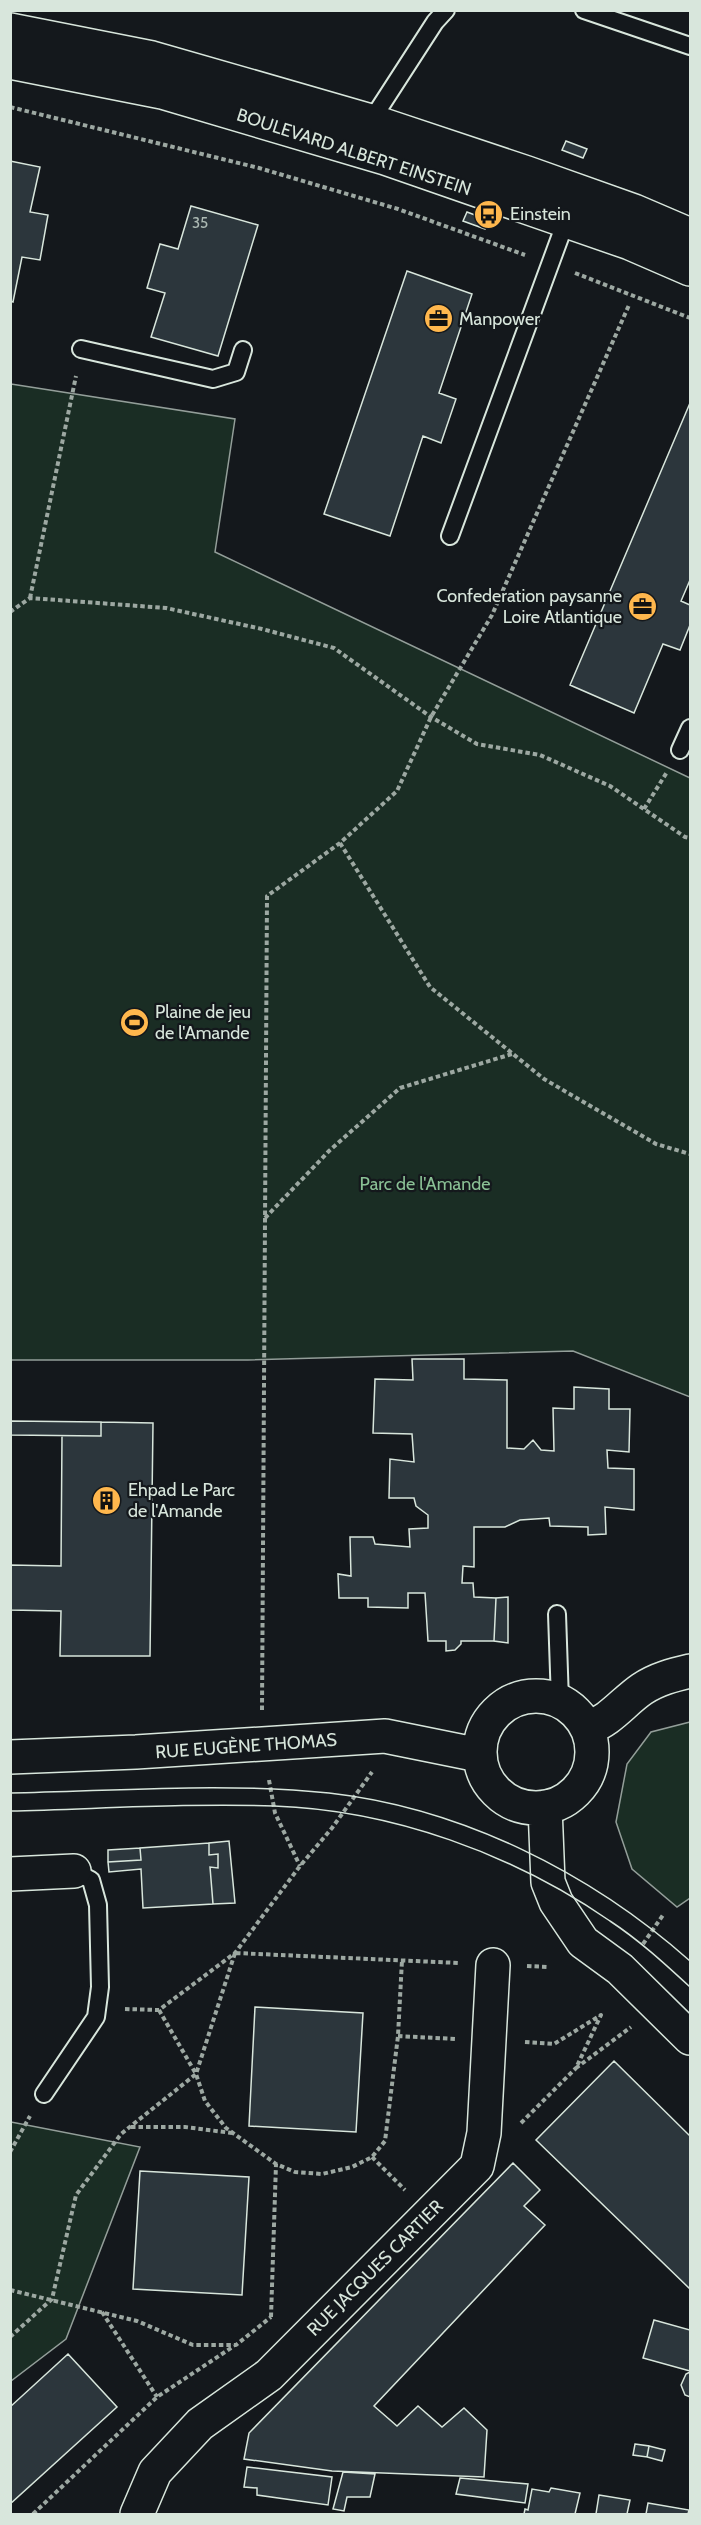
<svg xmlns="http://www.w3.org/2000/svg" width="701" height="2525" viewBox="0 0 701 2525" font-family="Cabin,sans-serif">
<style>
.green{fill:#1a2d24;stroke:#939e99;stroke-width:1.5}
.building{fill:#2c363c;stroke:#d8e6dc;stroke-width:1.5}
.lines{fill:none;stroke-linecap:round;stroke-linejoin:round}
.lane-casing{stroke:#d8e6dc;stroke-width:20}
.street-casing{stroke:#d8e6dc;stroke-width:36}
.secondary-casing{stroke:#d8e6dc;stroke-width:36}
.path{stroke:#9da8a2;stroke-width:4;stroke-dasharray:4.5 3;stroke-linecap:butt}
.lane{stroke:#14181c;stroke-width:16}
.street{stroke:#14181c;stroke-width:33}
.secondary{stroke:#14181c;stroke-width:33}
.tram{stroke:#d8e6dc;stroke-width:1.5}
.labels{text-anchor:middle;dominant-baseline:central;stroke-width:4.5;stroke-linejoin:round;paint-order:stroke}
.number-label{font-size:15px;fill:#adbab4}
.street-label{font-size:18px;fill:#d8e6dc;stroke:#14181c}
.poi-label{font-size:18px;fill:#d8e6dc;stroke:#14181c;text-anchor:start}
.park-label{font-size:18px;fill:#8ac095;stroke:#14181c}
</style>
<rect width="100%" height="100%" fill="#14181c"/>
<!-- green -->
<path class="green" d="M11 384 235 419 215 552 690 778V1397L573 1351 248 1360H11Z
M690 1722V1898L677 1907 632 1869 616 1822 627 1764 651 1732Z
M11 2122 140 2147 66 2339 11 2381Z"/>
<!-- building -->
<path class="building" d="M566 141 587 149 583 158 562 150Z
M10 161 40 167 30 212 48 215 40 260 22 257 13 302 10 301Z
M191 206 258 225 218 356 151 337 165 293 147 288 160 244 178 249Z
M467 212 488 220 485 229 463 221Z
M407 271 472 294 439 393 456 399 441 443 423 436 390 536 324 514Z
M690 403V580L681 601 690 605V625L680 650 663 644 634 713 570 685Z
M412 1359H464V1379L507 1380V1448L524 1449 533 1440 541 1450 554 1451 553 1408 574 1409V1387L609 1389V1409H630L629 1452 607 1450 608 1468 634 1469V1510L605 1507 606 1534 588 1535V1527L550 1526 549 1518 520 1520 505 1527H474V1567L463 1566 462 1583H473L474 1597 496 1598 494 1641H461V1644L455 1650 446 1651V1641H428L425 1593H408V1608L368 1607V1598H339L338 1574 351 1576 350 1537H373L375 1544 410 1547 409 1529 428 1528V1515L416 1506 414 1498H389L390 1459 414 1462 412 1434 373 1433 375 1379 413 1380Z
M10 1421 101 1422V1436L10 1435Z
M101 1422 153 1423 150 1656H60L61 1611 10 1610V1565L61 1566 62 1436H101Z
M508 1597V1643L494 1641 496 1598Z
M229 1841 235 1903 213 1904 210 1867 218 1868V1854L209 1855V1843Z
M209 1843V1855L218 1854V1868L210 1867 213 1904 143 1908 141 1869 109 1872 108 1862 141 1860 140 1848Z
M140 1848 141 1860 108 1862V1850Z
M255 2007 363 2013 356 2132 249 2126Z
M614 2061 690 2136V2289L536 2140Z
M513 2163 540 2190 524 2206 545 2225 374 2406 397 2426 418 2406 442 2427 464 2408 487 2430 484 2477 332 2471 244 2459 249 2433Z
M140 2171 249 2177 242 2295 133 2289Z
M654 2320 690 2330V2371L643 2358Z
M68 2354 117 2407 10 2504V2407Z
M690 2372V2397L685 2395 681 2385 686 2374Z
M635 2444 649 2446 647 2457 633 2455Z
M649 2446 665 2450 662 2461 647 2457Z
M247 2467 332 2477 328 2505 257 2495V2488L244 2487Z
M343 2472 375 2474 370 2497H347L344 2511 333 2509Z
M460 2478 528 2484 525 2503 456 2494Z
M551 2488 580 2493 575 2514H524L525 2509 528 2510 532 2489 549 2492Z
M599 2495 630 2500 627 2514H596Z
M648 2503 689 2510 688 2514H646Z"/>
<g class="lines">
<defs>
<path id="lane" d="M584 10 690 46
M371 121 435 22 446 10
M81 349 213 379 236 372 243 350
M450 536 566 221
M680 750 690 728
M557 1614 560 1701
M44 2094 96 2017 100 1987 98 1905 91 1880 74 1871"/>
<path id="street" d="M480 1752a56 56 0 1 1 112 0a56 56 0 1 1-112 0Z
M588 1728C611 1720 623 1702 642 1689 657 1679 673 1675 690 1671
M10 1757 136 1752 385 1736 479 1755
M545 1807 548 1882 556 1902 583 1942 620 1969 690 2038
M10 1874 74 1871
M137 2514 155 2472 200 2424 269 2375 477 2166 484 2133 493 1965"/>
<path id="secondary" d="M10 30 152 58 371 121 527 173 634 211 690 235
M10 62 162 92 385 158 630 243 690 269"/>
</defs>
<!-- lane casing -->
<use href="#lane" class="lane-casing"/>
<!-- street casing -->
<use href="#street" class="street-casing"/>
<!-- secondary casing -->
<use href="#secondary" class="secondary-casing"/>
<!-- path -->
<path class="path" d="M10 107 259 168 398 209 525 255
M575 273 690 318
M30 598 76 376
M10 612 30 598 166 608 262 629 334 648 431 717 477 744 540 755 610 786 685 837 690 838
M644 809 667 772
M340 843 430 987 544 1079 656 1144 690 1154
M265 1218 329 1151 400 1088 512 1054
M262 1710 267 896 340 843 397 791 431 717 492 615 629 305
M269 1780 275 1813 300 1866
M643 1944 663 1915
M236 1953 459 1963
M527 1966 549 1967
M125 2009 159 2010 235 1953 300 1866 332 1828 372 1772
M159 2010 196 2074 205 2101 226 2128 276 2164 295 2172 322 2174 352 2167 372 2157 385 2141 398 2036 402 1960
M398 2036 455 2039
M525 2042 554 2044 601 2015 576 2068 631 2027
M521 2123 576 2068
M131 2127H185L232 2133
M10 2152 30 2116
M372 2157 405 2190
M10 2290 137 2321 193 2345H236L271 2317
M102 2312 157 2397
M271 2317 276 2164
M10 2337 52 2299 76 2195 121 2134 196 2074 235 1953
M33 2514 157 2397 234 2346"/>
<!-- lane -->
<use href="#lane" class="lane"/>
<!-- street -->
<use href="#street" class="street"/>
<!-- secondary -->
<use href="#secondary" class="secondary"/>
<!-- tram -->
<path class="tram" d="M10 1793C116 1791 224 1782 329 1793 462 1808 591 1873 690 1961
M10 1811C98 1809 187 1803 274 1806 392 1810 513 1854 610 1921 639 1940 665 1964 690 1987"/>
</g>
<!-- icons -->
<defs>
<symbol id="bus-disc" viewBox="-11 -11 22 22"><circle r="9.5" fill="#ffb74d" stroke="#14181c"/><path d="M-5-6H5V4H4V6H2V4H-2V6H-4V4H-5ZM-3.5-4V0h7V-4ZM-3.5 1.2v1.5H-2V1.2ZM2 1.2v1.5H3.5V1.2Z" fill="#111"/></symbol>
<symbol id="office-disc" viewBox="-11 -11 22 22"><circle r="9.5" fill="#ffb74d" stroke="#14181c"/><path d="M-6-3h4V-5.5h4V-3h4V5H-6ZM-1-4.5V-3h2v-1.5ZM-6 0V1H6V0Z" fill="#111"/></symbol>
<symbol id="stadium-disc" viewBox="-11 -11 22 22"><circle r="9.5" fill="#ffb74d" stroke="#14181c"/><path d="M0-5a6.5 5 0 1 0 0 10a6.5 5 0 1 0 0-10ZM-3.5-1.8h7v3.6h-7Z" fill="#111"/></symbol>
<symbol id="building-disc" viewBox="-11 -11 22 22"><circle r="9.5" fill="#ffb74d" stroke="#14181c"/><path d="M-4-6H4V6H1V3H-1V6H-4ZM-2.5-4.3h1.7v1.8h-1.7ZM.8-4.3h1.7v1.8H.8ZM-2.5-1h1.7V.8h-1.7ZM.8-1h1.7V.8H.8Z" fill="#111"/></symbol>
</defs>
<g fill-rule="evenodd">
<use href="#bus-disc" x="472" y="198" width="33" height="33"/>
<use href="#office-disc" x="422" y="302" width="33" height="33"/>
<use href="#office-disc" x="626" y="590" width="33" height="33"/>
<use href="#stadium-disc" x="118" y="1006" width="33" height="33"/>
<use href="#building-disc" x="90" y="1484" width="33" height="33"/>
</g>
<g class="labels">
<!-- number labels -->
<g class="number-label">
<text x="200" y="223">35</text>
</g>
<!-- street labels -->
<g class="street-label">
<text transform="translate(354 152) rotate(18)">BOULEVARD ALBERT EINSTEIN</text>
<text transform="translate(246 1746) rotate(-4)">RUE EUGÈNE THOMAS</text>
<text transform="translate(375 2268) rotate(-45)">RUE JACQUES CARTIER</text>
</g>
<!-- poi labels -->
<g class="poi-label">
<text x="510" y="214">Einstein</text>
<text x="459" y="319">Manpower</text>
<text x="622" y="596" text-anchor="end">Confederation paysanne<tspan x="622" dy="21">Loire Atlantique</tspan></text>
<text x="155" y="1012">Plaine de jeu<tspan x="155" dy="21">de l'Amande</tspan></text>
<text x="128" y="1490">Ehpad Le Parc<tspan x="128" dy="21">de l'Amande</tspan></text>
</g>
<!-- park labels -->
<g class="park-label">
<text x="425" y="1184">Parc de l'Amande</text>
</g>
</g>
<!-- border -->
<rect width="701" height="2525" fill="none" stroke="#d8e6dc" stroke-width="24"/>
</svg>
